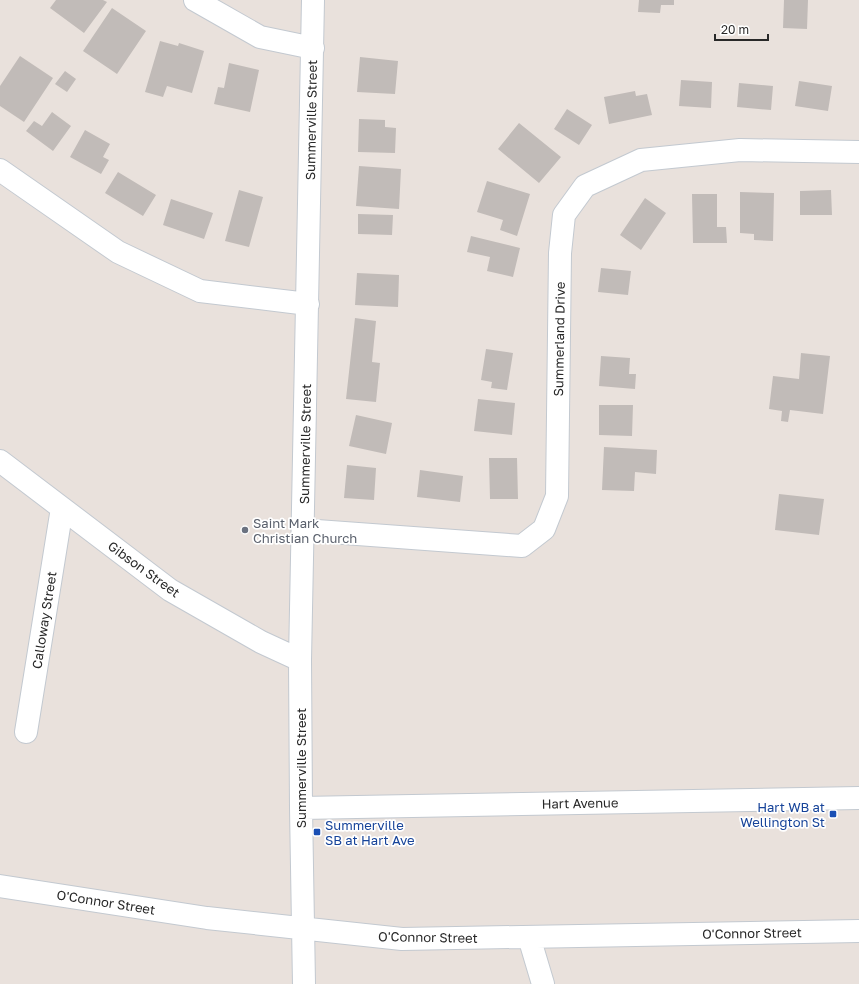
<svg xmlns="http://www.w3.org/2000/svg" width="859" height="984" viewBox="0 0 859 984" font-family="'Golos Text',sans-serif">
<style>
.building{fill:#c1bbb8}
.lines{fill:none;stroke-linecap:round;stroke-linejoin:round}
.minor-casing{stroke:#c3c9d0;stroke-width:24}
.minor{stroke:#fff;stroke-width:22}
.worship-dot{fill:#6b7280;stroke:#fff;stroke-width:1.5}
.transit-dot{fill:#1a4fb4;stroke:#fff;stroke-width:1.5}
.labels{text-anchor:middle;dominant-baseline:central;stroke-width:3.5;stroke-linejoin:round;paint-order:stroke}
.street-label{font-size:13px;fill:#282828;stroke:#fff}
.worship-label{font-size:13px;fill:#5b616d;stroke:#fff;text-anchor:start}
.transit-label{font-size:13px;fill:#164399;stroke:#fff;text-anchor:end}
</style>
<rect width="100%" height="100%" fill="#e9e1dc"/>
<!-- building -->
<path class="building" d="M56 0H103L107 2 84 33 50 8Z
M639 0H674V5H661L660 13 638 12Z
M784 0H808L807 29 783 28Z
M112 8 146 31 117 74 83 51Z
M160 41 178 46 179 43 204 51 192 93 167 86 163 97 145 92Z
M20 56 53 78 24 122 0 106V86Z
M360 57 398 61 395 94 357 92Z
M229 63 259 70 250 112 214 104 218 87 224 88Z
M65 71 76 79 67 92 55 84Z
M681 80 712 82 711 108 679 106Z
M799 81 832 86 828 111 795 106Z
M739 83 773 86 771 110 737 107Z
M635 91 636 96 647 94 652 115 609 124 604 97Z
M567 109 592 125 579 145 554 129Z
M52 112 71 126 53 151 26 131 34 121 42 126Z
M359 119 385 120V127L396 128 395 153 358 152Z
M519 123 561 157 539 183 498 149Z
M85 130 110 144 103 157 109 160 101 174 70 157Z
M359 166 401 169 399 209 356 206Z
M118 172 156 195 143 216 105 193Z
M487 181 530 194 517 236 500 230 503 220 477 212Z
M239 190 263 197 249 247 225 241Z
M831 190 832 215H800V191Z
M740 192 774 193 773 241 754 240V234L740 233Z
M692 194H717V227H726L727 243H693Z
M645 198 666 213 641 250 620 235Z
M171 199 213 213 204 239 163 225Z
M358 214 393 215 392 235 358 234Z
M471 236 520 248 513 277 487 271 490 257 467 252Z
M601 268 631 271 628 295 598 292Z
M357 273 399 275 398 307 355 305Z
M355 318 376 321 372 362 380 363 376 402 346 399Z
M486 349 513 353 507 390 491 388 492 382 481 380Z
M801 353 830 356 823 414 790 410 788 422 781 421 782 411 769 409 773 376 799 379Z
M601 356 630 358 629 374H636L635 389 599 386Z
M478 399 515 403 512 435 474 431Z
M599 405H633L632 436 599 435Z
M356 415 392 423 386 454 349 446Z
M604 447 657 450 656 474 635 472 634 491 602 490Z
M489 458H517L518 499H490Z
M347 465 376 468 374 500 344 498Z
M420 470 463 476 460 502 417 497Z
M779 494 824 499 819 535 775 530Z"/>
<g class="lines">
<defs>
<path id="minor" d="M195 0 260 37 313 48
M0 170 118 252 200 291 308 304
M0 461 170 590 261 642 300 660
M303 530 522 546 544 529 557 496 560 253 564 215 585 186 641 160 740 150 859 152
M26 732 62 508
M301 808 859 798
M0 886 207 918 402 939 859 931
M529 937 543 984
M304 984 301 808 300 660 313 0"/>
</defs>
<!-- minor casing -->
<use href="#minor" class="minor-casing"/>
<!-- minor -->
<use href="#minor" class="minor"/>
</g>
<!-- markers -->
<circle class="worship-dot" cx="245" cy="530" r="4"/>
<g class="transit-dot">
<rect x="829" y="810" width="8" height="8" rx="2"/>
<rect x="313" y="828" width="8" height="8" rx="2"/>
</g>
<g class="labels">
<!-- street labels -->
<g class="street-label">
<text transform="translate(311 120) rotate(-89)">Summerville Street</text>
<text transform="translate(559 339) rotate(-89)">Summerland Drive</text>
<text transform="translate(305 444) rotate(-89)">Summerville Street</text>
<text transform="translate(144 569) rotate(36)">Gibson Street</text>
<text transform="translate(44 620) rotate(-81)">Calloway Street</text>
<text transform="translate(301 768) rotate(-90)">Summerville Street</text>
<text transform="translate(580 803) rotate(-1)">Hart Avenue</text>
<text transform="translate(106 902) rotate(9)">O'Connor Street</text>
<text transform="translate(752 933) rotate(-1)">O'Connor Street</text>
<text transform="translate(428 937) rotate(1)">O'Connor Street</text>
</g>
<!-- worship labels -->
<g class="worship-label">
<text x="253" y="523">Saint Mark<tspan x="253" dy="15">Christian Church</tspan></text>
</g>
<!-- transit labels -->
<g class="transit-label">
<text x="825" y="807">Hart WB at<tspan x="825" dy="15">Wellington St</tspan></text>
<text x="325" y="825" text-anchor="start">Summerville<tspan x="325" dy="15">SB at Hart Ave</tspan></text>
</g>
</g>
<!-- scale -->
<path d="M715 34v6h53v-6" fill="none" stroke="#282828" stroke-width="2"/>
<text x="721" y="34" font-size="12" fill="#282828" stroke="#ffffff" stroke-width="3" paint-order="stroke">20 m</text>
</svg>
